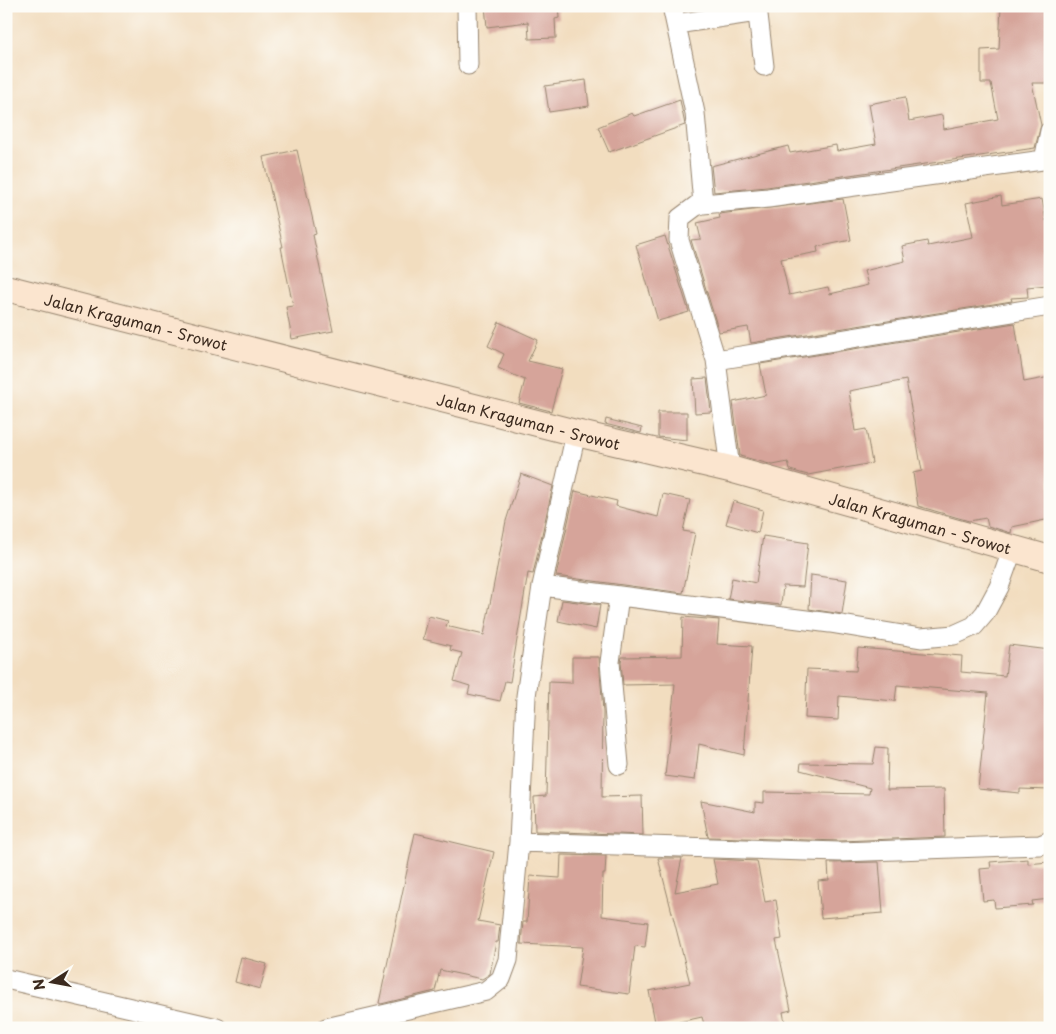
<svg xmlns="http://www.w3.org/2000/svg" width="1056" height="1034" viewBox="0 0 1056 1034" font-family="'Playpen Sans',sans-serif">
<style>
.building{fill:#d6a49a}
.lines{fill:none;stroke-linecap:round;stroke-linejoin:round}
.street-casing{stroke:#96846e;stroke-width:21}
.secondary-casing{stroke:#96846e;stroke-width:28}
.street{stroke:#fff;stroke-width:19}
.secondary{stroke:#fbe5cf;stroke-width:26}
.labels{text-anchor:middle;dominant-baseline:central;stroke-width:5;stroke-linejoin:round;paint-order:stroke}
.street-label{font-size:15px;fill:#3b2a1e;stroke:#fdfcf7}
</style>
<rect width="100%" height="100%" fill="#fdfcf7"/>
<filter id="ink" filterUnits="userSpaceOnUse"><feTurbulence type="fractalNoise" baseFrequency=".02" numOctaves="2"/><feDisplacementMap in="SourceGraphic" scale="10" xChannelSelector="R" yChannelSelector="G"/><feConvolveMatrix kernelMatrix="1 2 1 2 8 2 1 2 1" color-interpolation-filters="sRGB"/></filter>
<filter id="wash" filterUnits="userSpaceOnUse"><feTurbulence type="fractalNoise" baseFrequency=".0096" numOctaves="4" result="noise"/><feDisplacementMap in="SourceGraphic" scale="20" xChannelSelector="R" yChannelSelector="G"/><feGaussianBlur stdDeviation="1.12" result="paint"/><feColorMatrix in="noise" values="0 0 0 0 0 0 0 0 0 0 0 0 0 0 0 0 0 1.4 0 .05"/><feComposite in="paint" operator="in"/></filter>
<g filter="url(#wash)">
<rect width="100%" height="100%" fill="#f2ddbf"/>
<g id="blocks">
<!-- building -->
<path class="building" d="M485 6H558L559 18 555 19 556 38 529 39 528 22 487 27Z
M1001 6H1050V83H1032L1041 125 1035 148 767 187 714 192 711 166 788 146 790 153 836 145 837 151 876 144 869 104 905 97 909 121 942 115 944 129 998 119 991 83H981V50L999 49Z
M586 80 589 106 549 112 545 86Z
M680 100 685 125 609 152 598 127 632 113 634 116Z
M297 150 316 234 313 235 333 331 292 339 286 307 293 306 281 247H283L263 157Z
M1001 196 1002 205 1042 199 1046 221H1050V248L1044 249 1047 285 1027 287 1028 297 1011 298 1012 301 751 343 748 327 719 332 691 240 701 239 697 223 720 218 719 214 843 199 851 240 817 247 818 252 781 259 789 295 828 287 830 294 868 285 864 271 905 261 902 246 927 241 928 246 973 237 966 203Z
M665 236 689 312 658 321 636 245Z
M499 322 538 340 528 361 562 369 551 411 519 403 525 380 498 368 504 354 488 346Z
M1015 323 1024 382 1050 377V519L1012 527 1011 533 988 526 986 518 969 521 918 506 913 473 922 471 906 380 849 391 855 431 866 429 872 463 808 475 790 470 788 462 773 465 740 456 733 402 766 395 760 364Z
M707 378 711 412 695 413 693 379Z
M658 412H687V440L658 437Z
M606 419 642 428 641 433 605 424Z
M521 474 553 486 533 574 528 573 510 682 505 681 500 701 468 694 470 686 454 681 462 653 450 650 451 646 423 639 429 616 448 621 446 626 484 635 506 521Z
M575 491 617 501 616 506 658 517 663 494 690 500 683 531 695 533 683 593 556 576Z
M733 501 763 510 758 533 726 524Z
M763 536 808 543 803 587 783 586 781 605 728 599 732 578 756 583Z
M811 575 847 580 842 614 809 609Z
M562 600 600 605 596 629 558 621Z
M683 617 719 620 717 644 752 646 744 755 699 744 695 780 665 776 675 684 623 685 621 662 622 657 682 656Z
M1009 645 1050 650V790L1020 789V793L978 789 988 693 897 685 895 701 839 696 838 720 805 718 807 669 856 671 858 648 962 656 961 672 1005 676Z
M572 657H599L603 712 602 797 642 796 643 835 535 831 534 797 546 796 549 682 572 683Z
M876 747 888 748 887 790 944 789 945 837 840 841 708 837 701 801 755 812V802L764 803V792L869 794 870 788 800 770 801 763 873 764Z
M415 833 494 852 478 921 500 925 498 942H496L490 974 482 979 440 970 435 991 381 1004 379 1003Z
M561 855 606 856 605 874H603L602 916 648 922 645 947 635 946 629 994 577 987 583 947 521 944 523 922H527L530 876 560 878Z
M658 858H682L675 892 718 884 713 859 757 861 765 902 776 900 782 939 776 940 791 1010 783 1012 786 1028H705L702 1017 656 1027 649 991 690 983Z
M1028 859V864L1048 862 1050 899 1032 901 1033 905 995 908 994 900 983 901 980 869 991 868 990 862Z
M879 862 883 913 821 918 818 881 829 880 828 863Z
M241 957 267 964 260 989 235 982Z"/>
</g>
</g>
<g filter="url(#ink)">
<use href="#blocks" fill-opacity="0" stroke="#96846e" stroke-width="1"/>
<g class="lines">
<defs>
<path id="street" d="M467 6 468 65
M672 6 695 113 703 204
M757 6 764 66
M676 24 757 12
M1044 160 1050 131
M716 360 1050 306
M730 469 716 360 679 240 680 218 696 206 703 204 768 198 1050 159
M542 586 830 623 921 638 954 635 974 626 985 613 999 587 1013 548
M619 765 610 662 619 596
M519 842 840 852 1040 845 1050 841
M6 979 217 1028
M326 1028 486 991 501 979 508 960 519 842 526 696 542 586 576 433"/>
<g id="secondary">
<path id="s1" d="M6 288 576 433 730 469 1050 559"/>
</g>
</defs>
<!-- street casing -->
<use href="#street" class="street-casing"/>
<!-- secondary casing -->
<use href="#secondary" class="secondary-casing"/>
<!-- street -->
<use href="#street" class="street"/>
<!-- secondary -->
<use href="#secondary" class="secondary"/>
</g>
</g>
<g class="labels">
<!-- street labels -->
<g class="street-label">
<text stroke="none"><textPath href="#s1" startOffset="134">Jalan Kraguman - Srowot</textPath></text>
<text stroke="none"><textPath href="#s1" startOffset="539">Jalan Kraguman - Srowot</textPath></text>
<text stroke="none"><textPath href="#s1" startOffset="944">Jalan Kraguman - Srowot</textPath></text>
</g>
</g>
<!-- margin -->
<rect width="1056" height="1034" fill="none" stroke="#fdfcf7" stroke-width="25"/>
<!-- north arrow -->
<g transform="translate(52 982) rotate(259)" stroke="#fdfcf7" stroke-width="4" paint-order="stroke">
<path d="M0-4L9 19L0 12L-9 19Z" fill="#3b2a1e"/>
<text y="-8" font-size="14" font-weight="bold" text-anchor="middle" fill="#3b2a1e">N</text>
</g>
</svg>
